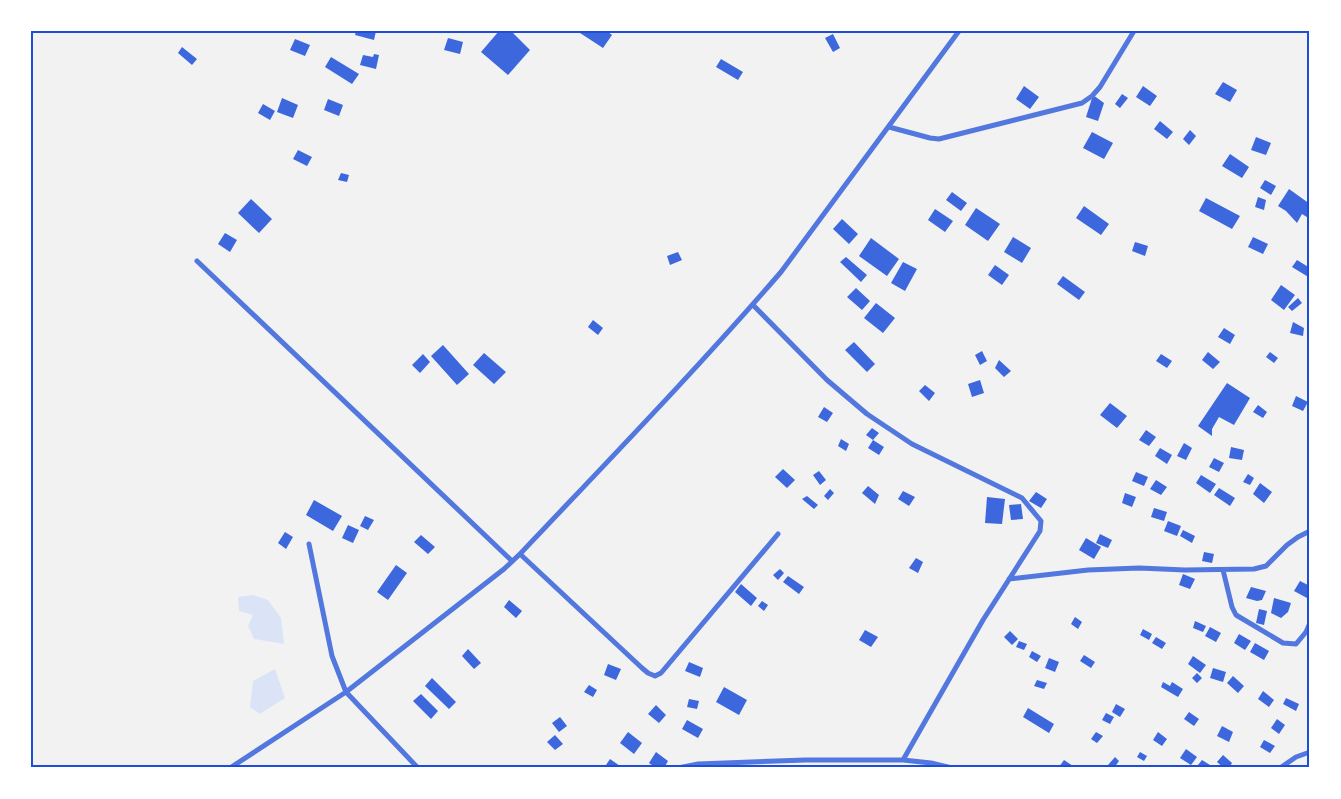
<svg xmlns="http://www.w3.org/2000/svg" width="1341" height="799" viewBox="0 0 1341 799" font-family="'Roboto Serif',serif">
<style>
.green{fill:#dbe4f7}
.building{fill:#3d67dc}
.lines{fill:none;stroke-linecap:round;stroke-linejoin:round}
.minor{stroke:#5277de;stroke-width:5}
.neatline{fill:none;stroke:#1d4ed8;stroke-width:2}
</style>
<rect width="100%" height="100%" fill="#f2f2f2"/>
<!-- green -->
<path class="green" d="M253 595 268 600 281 618 284 644 254 639 248 626 253 615 239 611 238 597Z
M275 669 285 698 260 714 250 707 253 681Z"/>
<!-- building -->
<path class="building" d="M356 31H376L374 40 355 35Z
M499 31H511L530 50 508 75 481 52Z
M577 31H607L612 35 603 48Z
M833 34 840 48 833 52 825 38Z
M448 38 463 42 460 54 444 50Z
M295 39 310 45 305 56 290 50Z
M182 47 197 59 192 65 178 53Z
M374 54 379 55 376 69 360 65 363 55 373 57Z
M331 57 359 74 352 84 325 67Z
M721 59 743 72 738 80 716 67Z
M1223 82 1237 90 1230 102 1215 94Z
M1024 86 1039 97 1030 109 1016 99Z
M1143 86 1157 96 1150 106 1136 97Z
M1122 94 1128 98 1120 108 1115 104Z
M1093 95 1104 103 1098 121 1086 117Z
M282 98 298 105 293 118 277 112Z
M328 99 343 105 339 116 324 110Z
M263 104 275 111 270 120 258 113Z
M1160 121 1173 132 1167 139 1154 129Z
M1190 130 1196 136 1189 145 1183 139Z
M1092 132 1113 143 1104 159 1083 148Z
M1256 137 1271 143 1266 155 1251 150Z
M298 150 312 157 307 166 293 159Z
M1230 154 1249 167 1242 178 1222 166Z
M341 173 349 175 347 182 338 180Z
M1265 180 1276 186 1271 195 1260 188Z
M1289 189 1310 204V219L1302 214 1297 223 1286 211 1278 206Z
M952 192 967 203 961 211 946 200Z
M1258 197 1266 200 1264 210 1255 207Z
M1206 198 1240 216 1232 229 1199 211Z
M251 199 272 219 259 233 238 213Z
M1084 206 1109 224 1101 235 1076 218Z
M976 208 1000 224 988 241 965 225Z
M935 209 953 221 945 232 928 220Z
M842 219 858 234 849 244 833 229Z
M225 233 237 240 230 252 218 244Z
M1013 237 1031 248 1022 263 1004 252Z
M1253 237 1268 244 1263 254 1248 247Z
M871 238 899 259 887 276 859 256Z
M1135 242 1148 246 1145 256 1132 251Z
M678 252 682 260 670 265 667 256Z
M846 257 867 275 861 282 840 262Z
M1297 260 1310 268V278L1292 267Z
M903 262 917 269 905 291 891 283Z
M995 265 1009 275 1002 285 988 275Z
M1063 276 1085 292 1079 300 1057 284Z
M1281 285 1295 295 1284 310 1271 300Z
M856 288 870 301 862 310 847 297Z
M1298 298 1302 303 1292 311 1288 307Z
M876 303 895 318 883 333 864 318Z
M593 320 603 328 598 335 588 327Z
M1293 322 1304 328 1303 336 1290 333Z
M1224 328 1235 335 1230 344 1218 337Z
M854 342 875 364 867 372 845 350Z
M443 345 469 374 457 385 431 356Z
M982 351 987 361 980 365 975 355Z
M1208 352 1220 362 1213 369 1202 360Z
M1270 352 1278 358 1274 363 1266 357Z
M484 353 506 372 494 384 473 365Z
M423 354 430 362 420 373 412 365Z
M1161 354 1172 361 1167 368 1156 361Z
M999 360 1011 371 1004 377 995 368Z
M980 380 984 393 972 397 968 384Z
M1227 383 1250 398 1234 425 1219 417 1212 429V436L1198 426Z
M925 385 935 393 929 401 919 391Z
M1296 396 1308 402 1303 411 1292 406Z
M1110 403 1127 416 1117 428 1100 415Z
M1258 405 1267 412 1263 418 1253 412Z
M824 407 833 413 827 422 818 417Z
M872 428 879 433 873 440 866 435Z
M1146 430 1156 437 1149 446 1139 440Z
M841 439 849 444 846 451 838 446Z
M873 440 884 447 879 455 868 448Z
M1184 443 1192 448 1186 460 1177 456Z
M1231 447 1244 450 1242 460 1229 458Z
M1160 448 1172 455 1167 464 1155 456Z
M1214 458 1224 463 1219 472 1209 467Z
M783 469 795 480 787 488 775 477Z
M819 471 826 480 820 485 813 475Z
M1136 472 1148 477 1144 486 1132 481Z
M1248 474 1254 478 1250 485 1243 482Z
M1201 475 1216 484 1210 493 1196 483Z
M1156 480 1167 487 1161 495 1150 489Z
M1260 483 1272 492 1264 503 1253 494Z
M868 486 879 495 875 504 862 493Z
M1219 488 1235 498 1230 506 1214 495Z
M830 489 834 493 828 500 824 496Z
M903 491 915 497 909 506 898 499Z
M1036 492 1047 499 1041 508 1029 501Z
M1125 493 1136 497 1132 507 1122 503Z
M807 496 818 505 814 509 802 499Z
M987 497 1005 499 1002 524 985 523Z
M314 500 342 516 333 531 306 515Z
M1021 504 1023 519 1011 520 1009 505Z
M1154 508 1167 512 1164 521 1151 517Z
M365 516 374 520 368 530 360 526Z
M1168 521 1181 526 1177 536 1164 531Z
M348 525 359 530 353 543 342 538Z
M1183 530 1195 536 1192 543 1180 536Z
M285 532 293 537 286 549 278 543Z
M1100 534 1112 540 1108 548 1096 543Z
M421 535 435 547 428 554 414 542Z
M1086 538 1101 547 1094 559 1079 550Z
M1204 552 1214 554 1212 563 1202 561Z
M916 558 923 562 918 573 909 568Z
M396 565 407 573 388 600 377 592Z
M780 569 784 573 778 580 773 575Z
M1183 574 1195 579 1190 589 1179 585Z
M788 576 804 587 799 594 783 582Z
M1300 581 1310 586V593L1307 598 1294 591Z
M741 584 757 598 751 606 735 592Z
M1251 587 1266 591 1262 600 1257 601 1246 598Z
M1274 598 1291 603 1288 612 1281 618 1271 613Z
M509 600 522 611 516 618 504 607Z
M762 601 768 605 764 611 758 606Z
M1259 609 1267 611 1264 625 1256 623Z
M1075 617 1082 622 1078 629 1071 624Z
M1195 621 1206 626 1203 632 1193 628Z
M1210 627 1221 633 1216 642 1205 636Z
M1143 629 1152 634 1149 640 1140 635Z
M865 630 878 637 871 647 859 640Z
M1010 631 1018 639 1012 645 1004 637Z
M1239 634 1251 641 1245 650 1234 643Z
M1156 637 1166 643 1162 649 1152 643Z
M1019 641 1027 644 1024 650 1016 647Z
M1255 643 1269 651 1264 660 1250 652Z
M468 649 481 663 474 669 462 656Z
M1032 651 1041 656 1037 662 1029 657Z
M1084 655 1095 662 1091 668 1080 661Z
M1193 656 1206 665 1200 673 1188 664Z
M1049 658 1059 662 1055 672 1045 668Z
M689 662 703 668 700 677 685 671Z
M608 664 621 669 616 680 604 675Z
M1213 668 1226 672 1223 682 1210 678Z
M1197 673 1202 678 1197 683 1192 678Z
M1233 676 1244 686 1238 693 1227 683Z
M432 678 456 702 449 709 425 686Z
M1037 680 1047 683 1044 689 1034 686Z
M1163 682 1170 686 1172 682 1183 689 1178 697 1161 687Z
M589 685 597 690 593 697 584 692Z
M724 687 747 700 739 715 716 702Z
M1263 691 1274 700 1269 707 1258 699Z
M421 694 438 711 431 719 413 701Z
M1286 698 1299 704 1296 711 1283 704Z
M689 699 699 701 697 709 687 707Z
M1116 704 1125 709 1120 717 1112 712Z
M656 705 666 715 659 723 648 714Z
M1028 708 1054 724 1049 733 1023 717Z
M1189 712 1199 719 1194 726 1184 719Z
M1106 713 1114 717 1110 724 1102 720Z
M560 717 567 726 559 732 552 723Z
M1277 719 1285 725 1279 734 1271 728Z
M687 720 703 729 698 738 682 729Z
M1222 726 1233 732 1229 742 1217 736Z
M628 732 642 743 634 754 620 743Z
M1096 732 1103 736 1097 743 1091 739Z
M1158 732 1167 739 1162 746 1153 740Z
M555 735 563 744 555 750 547 742Z
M1264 740 1275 746 1270 753 1260 747Z
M1186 749 1197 757 1191 765 1180 758Z
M656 752 668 761 664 768H656L649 763Z
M1140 752 1147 756 1144 761 1137 757Z
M1223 755 1232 763 1229 768H1224L1217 762Z
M1115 757 1119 761 1114 768H1111L1108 765Z
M610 759 623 768H604Z
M1064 760 1076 768 1059 767Z
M1202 760 1210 765 1208 768H1201L1198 765Z"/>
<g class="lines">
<!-- minor -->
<path class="minor" d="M889 127 930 138 939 139 1082 103 1092 96 1100 87 1134 31
M197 261 512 561
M753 305 827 380 867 414 912 444 1022 498 1041 521 1040 531 983 620 903 760
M309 544 332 656 346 692 418 768
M520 554 642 668 648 673 655 676 661 673 778 534
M1223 570 1232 607 1236 615 1283 643 1296 644 1306 632 1310 623
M1009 579 1088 570 1139 568 1185 570 1254 569 1266 566 1287 545 1298 537 1310 531
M230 768 346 692 504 569 520 554C608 461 697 369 781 272L959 31
M678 768 698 764 805 760H903L931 763 952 768
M1280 768 1296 757 1310 752"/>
</g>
<!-- border -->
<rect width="1341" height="799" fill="none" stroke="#ffffff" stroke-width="65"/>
<rect x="32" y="32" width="1276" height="734" class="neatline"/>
</svg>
